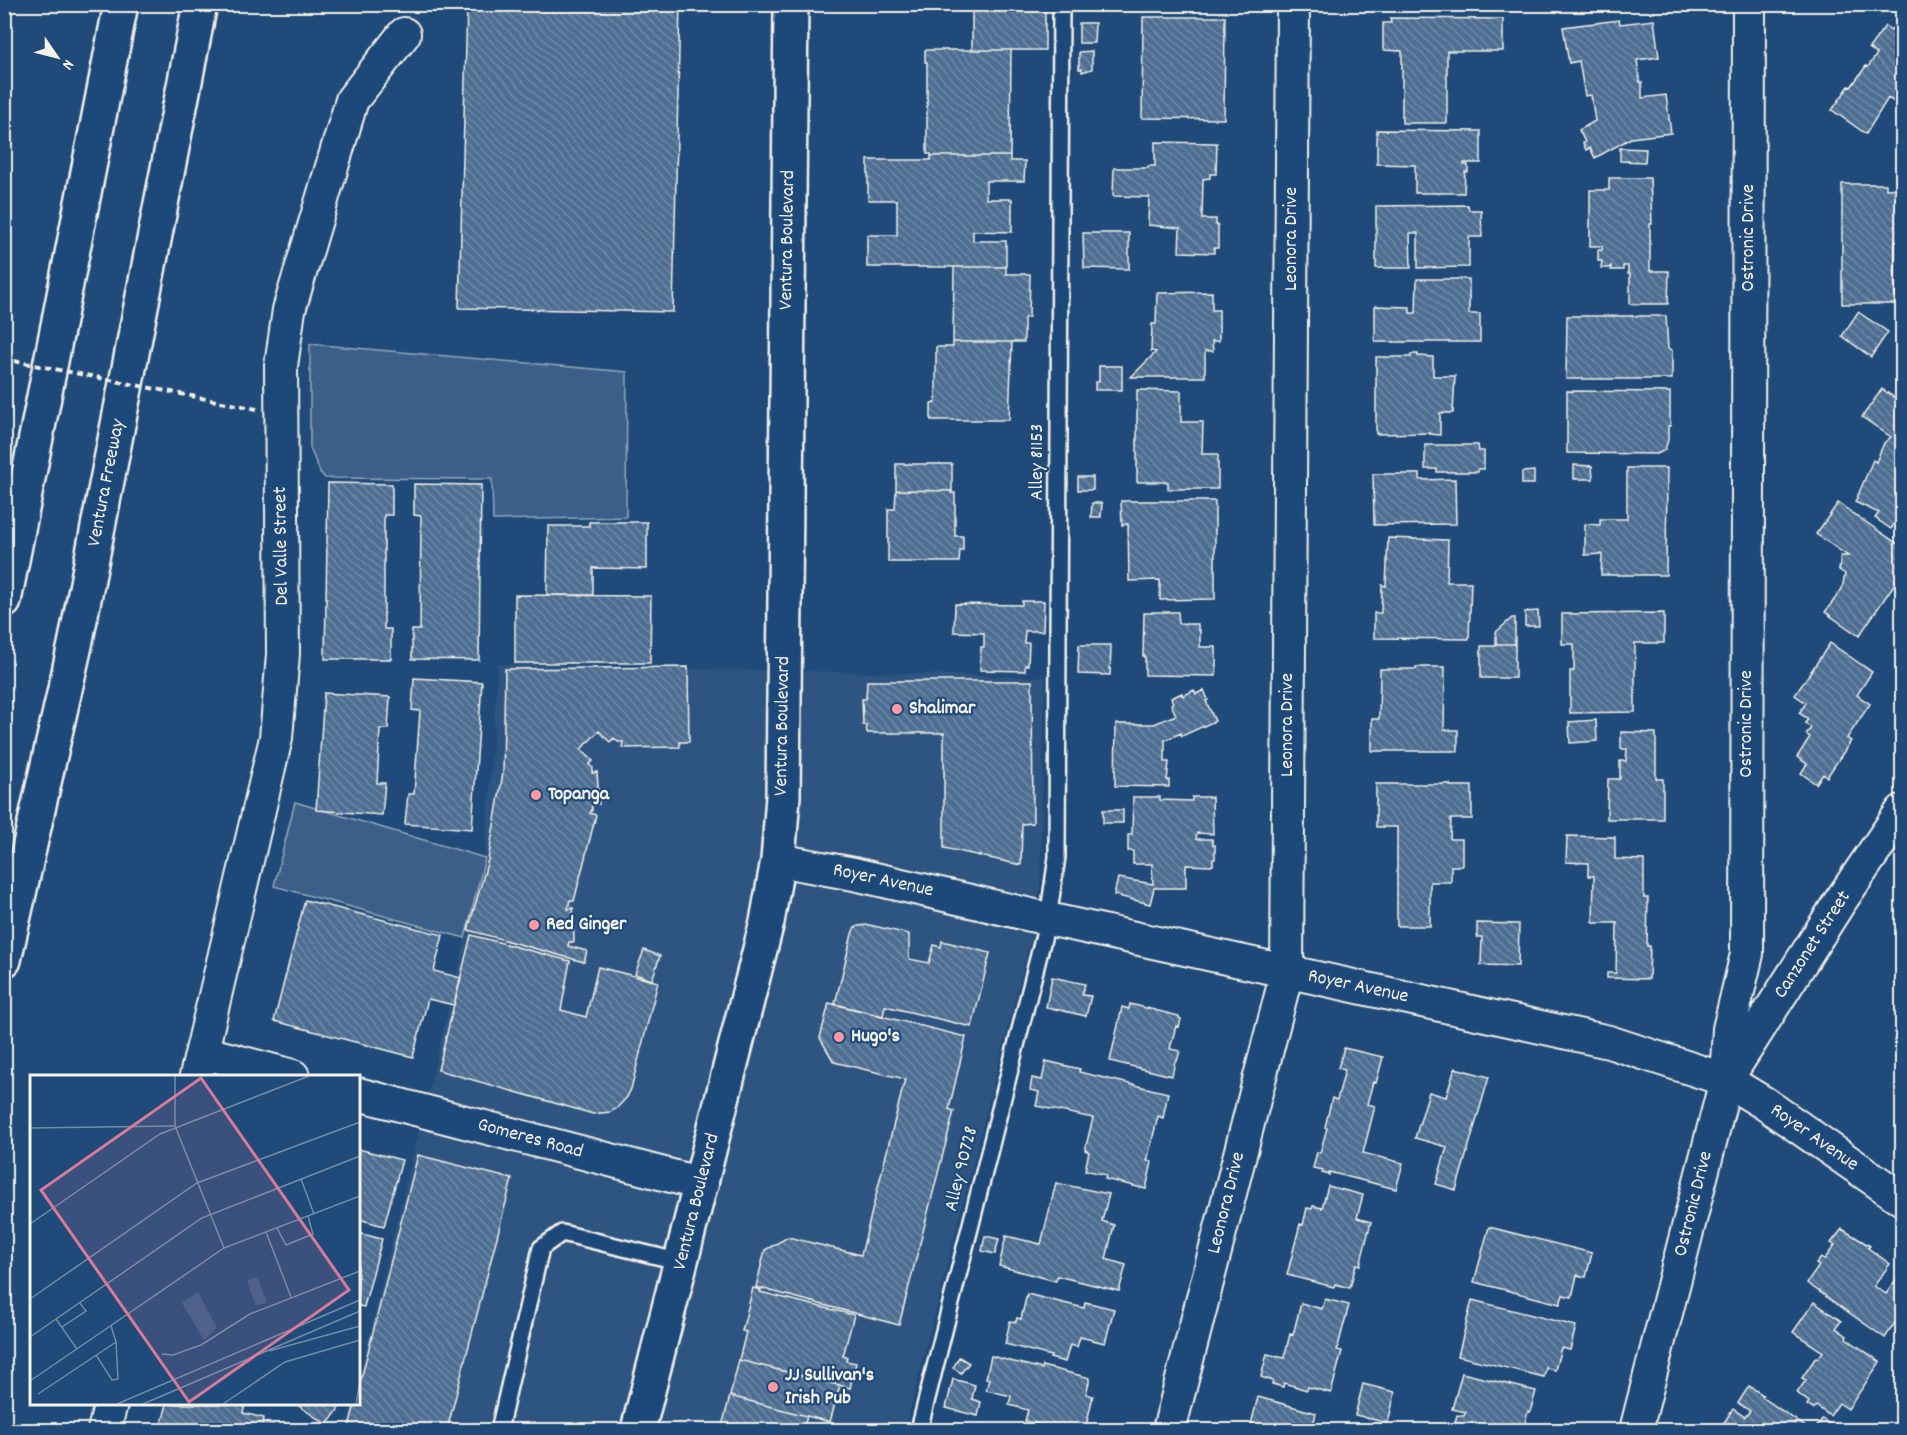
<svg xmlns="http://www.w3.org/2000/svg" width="1907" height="1435" viewBox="0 0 1907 1435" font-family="Dekko,sans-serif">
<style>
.built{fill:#2d5581}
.grass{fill:#3a5f88;stroke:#97a8b8;stroke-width:1.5}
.building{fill:url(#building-back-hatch);stroke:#f4f1e8;stroke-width:1.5}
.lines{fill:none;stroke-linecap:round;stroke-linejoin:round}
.lane-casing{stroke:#f4f1e8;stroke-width:20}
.street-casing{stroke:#f4f1e8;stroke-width:36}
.secondary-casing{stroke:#f4f1e8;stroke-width:38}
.highway-casing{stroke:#f4f1e8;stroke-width:38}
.lane{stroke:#1f4a7a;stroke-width:15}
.street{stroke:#1f4a7a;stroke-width:32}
.secondary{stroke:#1f4a7a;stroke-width:33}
.highway{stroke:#1f4a7a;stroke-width:33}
.path-bridge{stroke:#f4f1e8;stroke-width:4;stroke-dasharray:6 4.5;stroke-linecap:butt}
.poi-dot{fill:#ff9aa2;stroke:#1f4a7a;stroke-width:2}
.labels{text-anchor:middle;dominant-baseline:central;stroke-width:4.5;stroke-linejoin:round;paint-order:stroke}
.street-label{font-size:20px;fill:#f4f1e8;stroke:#1f4a7a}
.poi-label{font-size:20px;font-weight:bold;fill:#f4f1e8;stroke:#1f4a7a;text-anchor:start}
.inset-road{fill:none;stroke:#748da6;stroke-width:1.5}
.view{fill:#d87a9a;fill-opacity:0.15;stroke:#d87a9a;stroke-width:3}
.inset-edge{fill:none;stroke:#f4f1e8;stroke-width:3}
</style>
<defs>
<pattern id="building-back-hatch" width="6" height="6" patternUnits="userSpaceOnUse" patternTransform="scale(1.5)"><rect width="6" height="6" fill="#4d6e92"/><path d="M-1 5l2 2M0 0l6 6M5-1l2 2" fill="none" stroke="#708aa6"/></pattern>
</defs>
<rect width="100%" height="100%" fill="#1f4a7a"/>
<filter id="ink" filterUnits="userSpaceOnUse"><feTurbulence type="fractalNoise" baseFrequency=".0167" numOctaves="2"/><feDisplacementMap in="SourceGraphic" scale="12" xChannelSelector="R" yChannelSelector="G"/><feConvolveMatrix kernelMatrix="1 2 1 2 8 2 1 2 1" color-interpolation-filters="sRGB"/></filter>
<g filter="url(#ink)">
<!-- built -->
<path class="built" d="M498 664 1045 677 1040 889 1031 937 905 1430H346L352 1404H358L359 1378 485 858Z"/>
<!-- grass -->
<path class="grass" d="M310 344 627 372 626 517 493 520 492 479 325 478 320 472 310 448Z
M295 802 485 858 465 938 274 886Z"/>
<!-- building -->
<path class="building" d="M467 4H680L673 312 459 308Z
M972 4H1045V50H972Z
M1383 4H1483V9H1418V7H1383Z
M1143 17H1225L1224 119 1142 118Z
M1390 18 1503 19V51H1447V123H1402V51L1383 50V23H1391Z
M1619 20 1620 24 1654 20 1659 57 1637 60 1640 82H1642V98L1666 95 1671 133 1631 138 1595 158 1590 148 1586 150 1583 143 1585 142 1579 130 1595 121 1591 95 1585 96 1579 61 1569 63 1563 27Z
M1898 20 1902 23V94L1896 103 1888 98 1866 134 1832 110 1849 86 1851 87 1866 66 1868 67 1877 54 1869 48 1885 26 1891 30Z
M1079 23H1095L1094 43H1079Z
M925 50H1011L1010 156H931V154H927V62H925Z
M1092 51V69L1082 72V69H1079V52Z
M1377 130 1481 131V163H1464V165H1468V172H1465L1464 193H1415V165L1377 164Z
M1155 142 1217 143 1216 174H1210V178L1203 179 1202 219H1216V225H1218V248H1214V253L1179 252 1180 228 1148 225 1149 197 1113 196 1114 168H1148V166H1155Z
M1620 148 1646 149 1645 162 1620 161Z
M931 156H1010V161H1025L1024 181H986V199H1012V232L973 231V241H1006V267H867V235H897V200H868V160H931Z
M1609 178H1650L1652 224H1650V271H1669L1668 304H1630V274H1628V266H1623V270H1611V266L1609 268H1601L1602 261H1598V250H1602V246H1590V190H1609Z
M1842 184H1886V189L1901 188V241L1895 242V304H1842Z
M1468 205 1469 210H1481L1482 237H1469V267L1418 268V233H1410L1411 268H1376V206Z
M1083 233H1129V269L1084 268Z
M954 267H1006V274H1030L1029 317 1024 318V342H953Z
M1417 279H1469V314H1480V342H1375V306L1410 307V313H1416Z
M1212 292V310H1219V341H1212L1213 351H1205V377H1131L1156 352 1151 351 1152 324H1156L1157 293Z
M1858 312 1888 332 1871 357 1842 336Z
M1567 316H1666L1668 349 1672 350V379H1566Z
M953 342H1012L1009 420H931V403L936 402V347H953Z
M1411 354H1418V356L1433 357V376H1455L1453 413H1440V435L1430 434V433L1376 434V357H1411Z
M1099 366H1122V390H1095V382H1099Z
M1882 389 1902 403V409L1899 414 1902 417V522L1897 520 1891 529 1875 518 1879 513 1855 502 1873 460 1876 462 1884 443 1891 437 1862 417Z
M1137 390 1181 391V422H1203L1202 454H1218V489H1168V482H1137Z
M1567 391 1670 392V426H1668V440L1665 450 1657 454 1567 453Z
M1425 445H1478L1479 451H1484V469H1478V472H1437V469H1425Z
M896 464H952V491L896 490Z
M1574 465 1592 466 1593 479H1574Z
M1627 468H1667L1666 575H1601L1602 554 1585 555V524L1600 525V519H1627Z
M1534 471V484H1522V472Z
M1373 474H1420V480L1455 479 1456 524 1374 525Z
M1078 477H1093V490H1078Z
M328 483 392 484V515H384V629H391V659H325Z
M414 484 481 485 479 660 412 659V630H420L421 516 414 515Z
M896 490 952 491 951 493H955V536H963V550H960L959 562H888V509H895Z
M1121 501H1215V599L1160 600V580L1129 581 1128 524 1122 525Z
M1092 503H1102L1101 517H1091Z
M1838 503 1902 547V573L1859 636 1825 612 1842 589 1845 574 1839 570 1841 556H1848L1816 534Z
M589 522H647V569L593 568V595H547L548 526H589Z
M1388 538 1448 540 1447 582H1471L1469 639 1374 638V613H1381L1382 585 1386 586Z
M515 595 651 596 650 663H515Z
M1022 601H1044L1043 631H1025L1024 643H1029L1028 665H1025V671L980 670 981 647H984V633L954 632 955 604 1022 605Z
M1538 611 1539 626H1525V612Z
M1152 612H1178L1179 624H1198V630H1200V647H1216V676L1145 675V656H1143L1144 613H1152Z
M1664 613V643H1635V712L1570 713V671H1574V644H1562V614Z
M1512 618H1515V644H1496V632Z
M1830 643 1872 672 1857 695 1870 704 1847 738 1851 741 1827 777 1823 774 1816 784 1801 773 1807 764 1797 757 1810 737 1806 734 1811 728 1805 723 1808 719 1799 713 1806 703 1795 695Z
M1496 644H1515V678H1481V646H1496Z
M1079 645H1111L1110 675 1078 674Z
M688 667 689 742H680V747L622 748 623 742H618L614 738 610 742 599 731 581 749 593 761 589 765 593 768 592 773 597 772 599 804 592 805V810L590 813 596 815 574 901 570 900 568 909 573 908 574 942H569L568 946 587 951 584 962 468 930 488 860 503 773 505 669Z
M1416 667H1445L1444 730H1458V751H1372V719H1379L1380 669H1416Z
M414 678 482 682 472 829 405 824 408 794H414L420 711 412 710Z
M867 681H1032L1033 823 1022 824 1021 865 944 848V733H867L866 725H863L862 699H866Z
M1194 690 1196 694 1204 690 1208 700 1206 701 1215 721 1182 736 1181 733 1165 740V762H1169L1167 780H1169V787L1115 786 1116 724H1154L1176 715 1171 704 1173 703 1171 698 1182 693 1183 696Z
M324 693 390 697 388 729H380L377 783H385L382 815 316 810Z
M1596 720 1597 741 1570 743 1569 722Z
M1621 732 1656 733V779H1663V819H1607L1608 779H1620V761H1626L1627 749H1621Z
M1376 784H1450V786H1472V819H1451L1450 839H1462V866H1451V882H1430V926H1397V827H1376Z
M1133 797H1160V800L1192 801V797H1212L1213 834 1197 833 1196 839H1212L1213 845H1215V859H1213V865L1211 866 1186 865V888H1154L1150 904 1114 895 1118 878 1153 884 1152 864H1133V851H1128V835H1132Z
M1103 810H1123V823H1103Z
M1567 836 1615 837V859L1644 860V898H1648L1647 946H1650L1649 979 1607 978V973H1616L1617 923H1593L1594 876H1588V863L1566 862Z
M305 900 443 935 434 971 461 978 454 1005 428 999 413 1057 274 1021Z
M1477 923 1519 924 1518 966 1481 965 1482 937H1477Z
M869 925 909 934V959L929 963 934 945 941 947 942 941 990 953 972 1027 885 1006 883 1016 835 1004 852 934 854 929 858 926Z
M471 935 570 961 561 1010 586 1017 598 967 658 982 631 1089 627 1097 616 1109 610 1112 593 1114 438 1070Z
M644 950 660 956 652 980 635 974Z
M1052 977 1085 984 1082 995 1091 996 1086 1016 1046 1007Z
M829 1003 966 1037 949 1109 954 1111 899 1325 756 1287 765 1250 788 1237 861 1255 905 1079 834 1062 820 1038Z
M1130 1004 1179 1016V1018L1181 1019 1179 1027 1176 1026 1170 1049 1180 1051 1177 1061H1175L1172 1076 1110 1061 1122 1007 1129 1009Z
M1344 1048 1383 1057 1376 1083 1373 1082 1367 1104 1375 1106 1363 1153 1403 1163 1396 1189 1329 1172V1175L1322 1173 1323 1170 1313 1168 1317 1152 1320 1153 1327 1128 1325 1127 1332 1098 1337 1100 1345 1070 1338 1068Z
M1046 1061 1080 1069 1079 1072 1168 1093 1163 1118 1158 1116 1147 1161 1152 1162 1146 1189 1105 1179 1106 1175 1085 1170 1089 1152 1085 1150 1093 1118 1036 1106 1039 1092 1030 1090 1032 1078 1042 1080Z
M1455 1068 1489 1077 1456 1190 1436 1184 1447 1147 1415 1138 1429 1092 1446 1097Z
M358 1149 402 1160 384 1226 358 1219Z
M418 1155 512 1179 447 1430H348L355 1404H358V1391Z
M1056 1183 1109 1194 1102 1221 1114 1225 1106 1259 1126 1265 1119 1291 1057 1276 1056 1281 999 1266 1006 1236 1041 1244Z
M1328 1186 1363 1195 1357 1218 1371 1222 1360 1265 1356 1264 1350 1288 1335 1284 1334 1287 1287 1275 1300 1224 1303 1225 1307 1208 1312 1209 1313 1206 1322 1208Z
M1489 1227 1592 1253 1586 1277 1577 1275 1572 1297 1563 1295 1560 1304 1474 1282Z
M1842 1229 1870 1246 1868 1248 1890 1264 1874 1286 1886 1294 1902 1271V1312L1885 1338 1807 1283 1819 1266 1816 1264 1821 1258 1824 1260 1835 1245 1831 1243Z
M358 1233 382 1239 364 1307 358 1306Z
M985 1236 999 1239 995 1254 982 1251Z
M753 1288 761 1290 760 1292 854 1315 843 1356 847 1357 846 1361 856 1363 850 1388 739 1360 746 1332 742 1331Z
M1027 1294 1084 1308 1085 1302 1114 1309 1105 1343 1080 1337 1077 1347 1070 1345 1065 1362 1050 1358 1051 1356 1005 1344 1010 1321 1016 1322 1017 1318 1021 1319Z
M1325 1299 1349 1305 1337 1350 1342 1351 1331 1393 1308 1387 1307 1390 1284 1383 1283 1387 1272 1384 1273 1381 1261 1377 1267 1354 1284 1358 1290 1334 1293 1335 1301 1303 1322 1309Z
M1472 1300 1576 1326 1570 1350 1561 1348 1555 1370 1546 1368 1544 1377 1458 1356Z
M1814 1302 1841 1321 1836 1328 1847 1336 1846 1338 1880 1362 1848 1409 1839 1403 1830 1416 1816 1406 1813 1409 1807 1405 1809 1402 1797 1393 1806 1380 1802 1378 1816 1357 1818 1358 1823 1352 1793 1332Z
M991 1356 1042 1369V1366L1090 1378 1086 1394 1093 1396 1085 1430H1065L1025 1421 1028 1410 1009 1405 1011 1396 986 1390 989 1379 986 1378Z
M959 1357 969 1363 961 1373 953 1368Z
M739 1360 840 1385 830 1422 730 1396Z
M1462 1373 1536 1391 1530 1412 1528 1411 1524 1427 1533 1430H1453L1457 1415 1464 1416 1466 1412 1452 1409Z
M953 1379 975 1385 972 1399 981 1402 978 1416 946 1408Z
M1363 1384 1395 1392 1388 1423 1355 1415Z
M1749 1386 1763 1395 1762 1397 1810 1430H1719L1733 1409 1745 1417 1750 1411 1738 1403Z
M730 1396 807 1416 803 1430H721Z
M1258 1397 1316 1413 1312 1430H1255V1429L1250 1428Z
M167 1404H245L243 1413 264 1418 263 1423 276 1426 275 1430H160Z
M296 1404H340L338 1410 327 1425Z
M1822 1419 1834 1427 1832 1430H1818L1815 1429Z"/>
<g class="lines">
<defs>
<path id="lane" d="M499 1430 541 1248 562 1233 681 1262
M919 1430 1048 919 1057 857 1061 4"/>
<path id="street" d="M778 860 854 874 1048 919 1609 1042 1726 1080 1764 1103 1902 1199
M202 1052 293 1076
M196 1076 276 738 283 654 281 366 289 310 352 100 404 34
M1728 1077 1839 903 1902 811
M358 1094 702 1184
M104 1430 111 1404
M1169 1430 1287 972 1293 4
M1636 1430 1726 1080 1729 1029 1747 954 1749 4"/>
<path id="secondary" d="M638 1430 767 922 778 860 783 797 791 4"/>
<path id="highway" d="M4 601 121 4
M4 960 75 645 200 4"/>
</defs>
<!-- lane casing -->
<use href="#lane" class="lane-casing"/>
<!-- street casing -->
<use href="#street" class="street-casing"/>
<!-- secondary casing -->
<use href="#secondary" class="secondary-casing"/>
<!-- highway casing -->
<use href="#highway" class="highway-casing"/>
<!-- lane -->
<use href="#lane" class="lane"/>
<!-- street -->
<use href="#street" class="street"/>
<!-- secondary -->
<use href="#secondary" class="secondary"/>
<!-- highway -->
<use href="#highway" class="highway"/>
<!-- path-bridge -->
<path class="path-bridge" d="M4 359 257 409"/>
</g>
</g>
<!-- markers -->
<g class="poi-dot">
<circle cx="897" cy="709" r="6"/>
<circle cx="536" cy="795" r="6"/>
<circle cx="534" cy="925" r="6"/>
<circle cx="839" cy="1037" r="6"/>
<circle cx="773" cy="1387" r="6"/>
</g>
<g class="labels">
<!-- street labels -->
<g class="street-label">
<text transform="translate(1749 238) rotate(-90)">Ostronic Drive</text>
<text transform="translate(1292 239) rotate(-90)">Leonora Drive</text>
<text transform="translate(788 240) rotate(-89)">Ventura Boulevard</text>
<text transform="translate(1038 462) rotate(-90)">Alley 81153</text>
<text transform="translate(107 483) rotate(-79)">Ventura Freeway</text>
<text transform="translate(282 546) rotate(-91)">Del Valle Street</text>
<text transform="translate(1747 724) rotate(-90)">Ostronic Drive</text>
<text transform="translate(1288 725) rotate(-90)">Leonora Drive</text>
<text transform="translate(783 726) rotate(-89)">Ventura Boulevard</text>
<text transform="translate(883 881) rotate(12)">Royer Avenue</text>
<text transform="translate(1813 945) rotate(-57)">Canzonet Street</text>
<text transform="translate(1358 987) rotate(12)">Royer Avenue</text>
<text transform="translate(1814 1138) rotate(35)">Royer Avenue</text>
<text transform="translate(530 1139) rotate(15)">Gomeres Road</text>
<text transform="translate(962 1169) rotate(-76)">Alley 90728</text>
<text transform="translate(697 1202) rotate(-76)">Ventura Boulevard</text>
<text transform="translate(1227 1203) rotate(-76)">Leonora Drive</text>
<text transform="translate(1694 1204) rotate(-76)">Ostronic Drive</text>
</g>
<!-- poi labels -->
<g class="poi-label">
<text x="909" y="709">Shalimar</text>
<text x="548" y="795">Topanga</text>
<text x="546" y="925">Red Ginger</text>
<text x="851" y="1037">Hugo's</text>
<text x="785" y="1376">JJ Sullivan's<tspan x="785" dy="23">Irish Pub</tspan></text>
</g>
</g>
<!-- overview -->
<g transform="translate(30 1075)">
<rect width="330" height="330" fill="#1f4a7a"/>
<path d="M227 202 237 227 226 231 217 206ZM168 217 187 253 174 265 152 228Z" fill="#3a5f88"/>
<path class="inset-road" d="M145 1V51L194 173M0 53 144 51M271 104 284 139M0 149 130 59 279 1M247 153 256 170 283 159 278 141M236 157 261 222M0 224 167 108 330 47M26 244 47 274M32 252 56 236 50 228M0 262 172 143 330 81M239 276 330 251M132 279 143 280 171 270 220 239 330 196M66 280 82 305 88 304 86 267M0 306 194 173 330 121M8 319 86 267 81 251M87 329 330 225M113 329 330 236M193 329 255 287 330 265M326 329 330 306"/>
<path class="view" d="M171 3 319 215 159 327 11 115Z"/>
<rect width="330" height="330" class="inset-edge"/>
</g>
<!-- margin -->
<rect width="1907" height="1435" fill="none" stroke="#1f4a7a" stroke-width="24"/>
<rect x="12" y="12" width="1883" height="1411" fill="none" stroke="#f4f1e8" stroke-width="2" filter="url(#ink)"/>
<!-- north arrow -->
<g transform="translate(57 57) rotate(125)" stroke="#1f4a7a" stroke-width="4.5" paint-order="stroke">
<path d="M0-4.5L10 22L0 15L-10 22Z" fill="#f4f1e8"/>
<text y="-9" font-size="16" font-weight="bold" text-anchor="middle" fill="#f4f1e8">N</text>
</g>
</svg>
